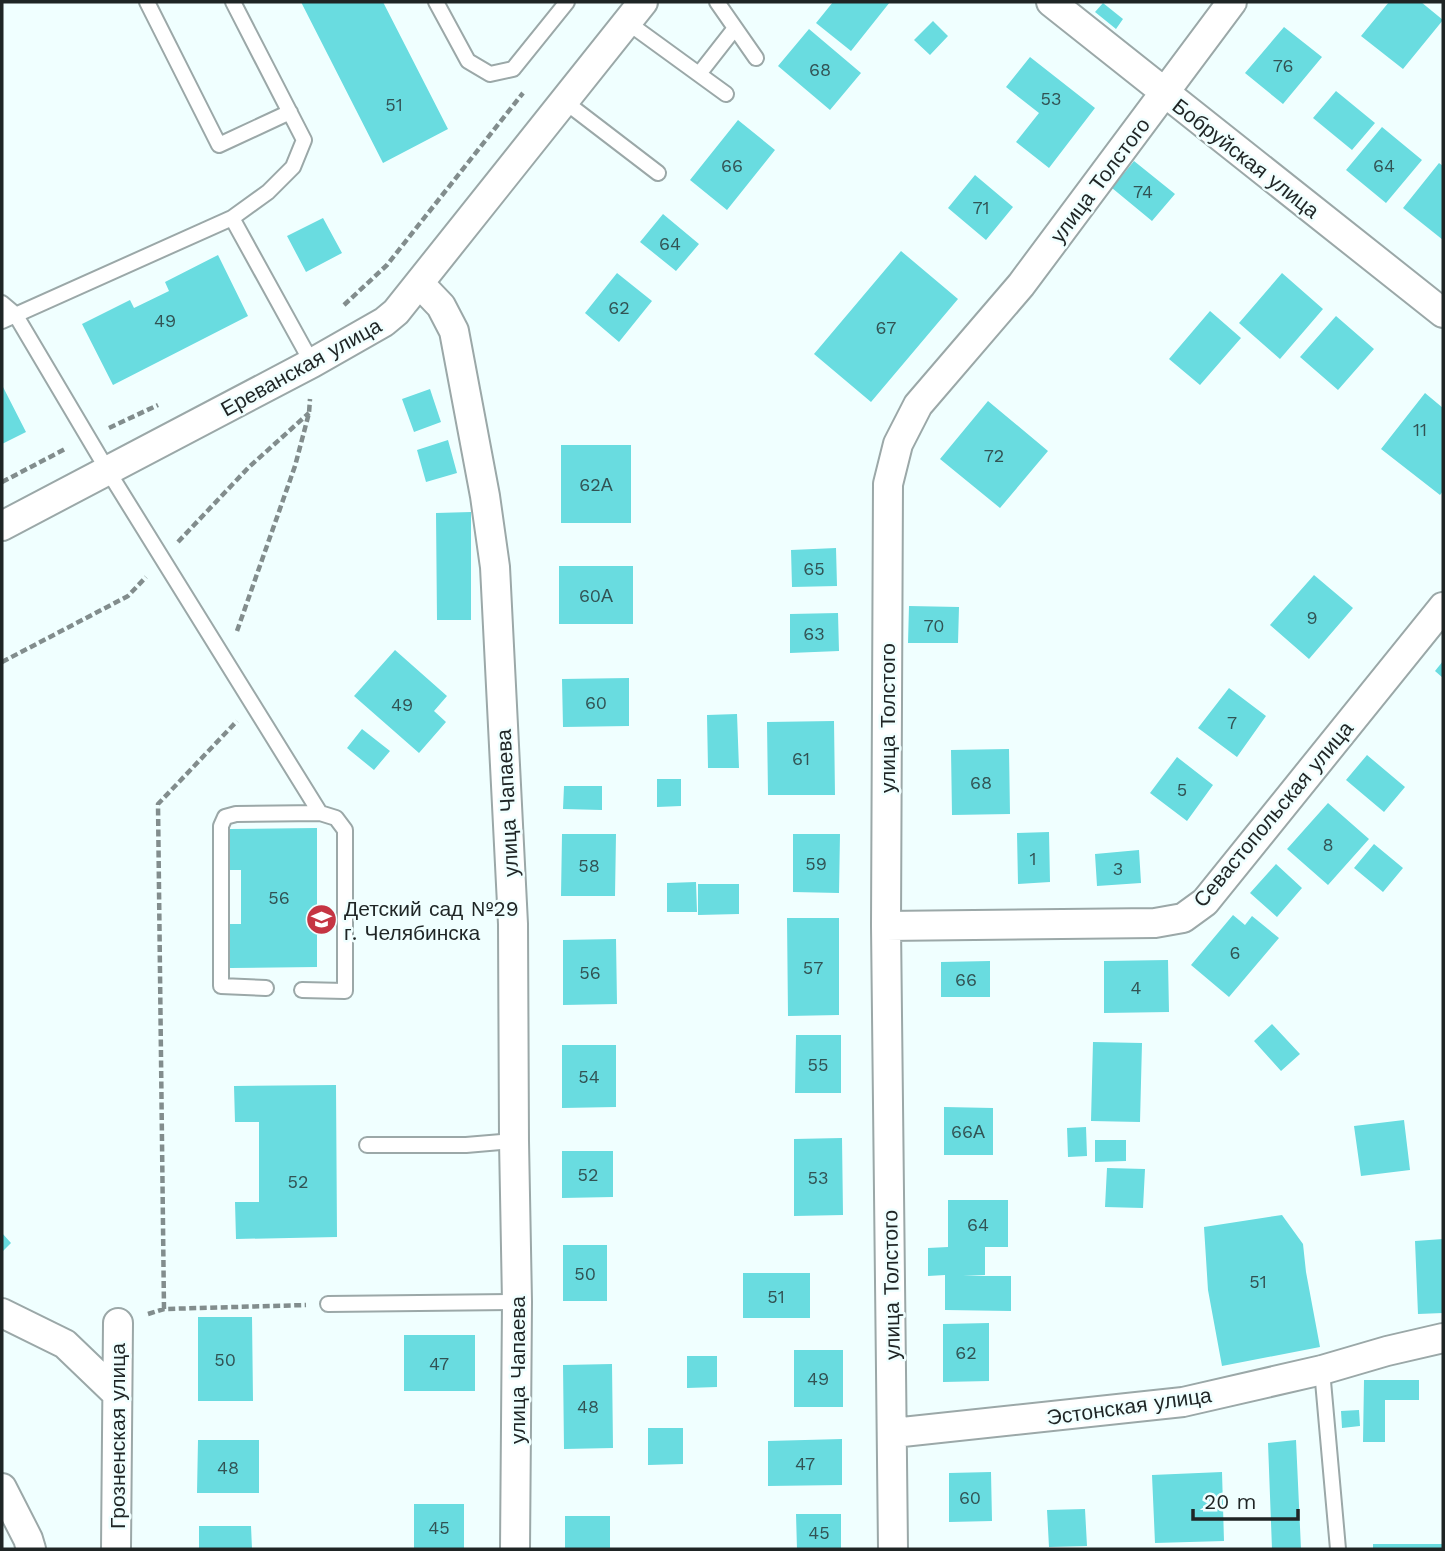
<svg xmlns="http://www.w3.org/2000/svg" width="1445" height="1551" viewBox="0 0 1445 1551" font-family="'Work Sans',sans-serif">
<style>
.building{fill:#69dce0}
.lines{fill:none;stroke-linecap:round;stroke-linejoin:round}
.lane-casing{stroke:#9ba8a8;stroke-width:18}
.street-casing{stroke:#9ba8a8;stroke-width:32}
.path{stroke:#828d8d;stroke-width:4.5;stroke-dasharray:7 3.5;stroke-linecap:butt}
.lane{stroke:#fff;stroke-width:14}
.street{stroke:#fff;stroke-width:28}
.labels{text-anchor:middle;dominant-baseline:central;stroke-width:5;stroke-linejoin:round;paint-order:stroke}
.number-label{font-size:18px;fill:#325354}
.street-label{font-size:21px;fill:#1f2525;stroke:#f0ffff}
.poi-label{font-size:21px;fill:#1f2525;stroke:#f0ffff;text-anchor:start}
</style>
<rect width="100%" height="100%" fill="#f0ffff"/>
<!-- building -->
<path class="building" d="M301 2H383L448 129 383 163Z
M833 2H890L851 51 816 23Z
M1389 2H1421L1443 20 1403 69 1361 36Z
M1103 3 1123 19 1116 29 1095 12Z
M933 21 948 36 930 55 914 40Z
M1284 27 1322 57 1283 104 1245 73Z
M809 29 861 73 830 110 778 66Z
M1030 57 1095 108 1049 168 1016 142 1039 113 1006 87Z
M1336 91 1375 123 1352 150 1313 118Z
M738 120 775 150 727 210 690 180Z
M1382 127 1422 160 1386 203 1346 170Z
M1134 161 1175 194 1152 221 1112 188Z
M1439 163 1443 166V240L1403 208Z
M975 175 1013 207 986 240 948 208Z
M663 214 699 244 676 271 640 242Z
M323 218 342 253 306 272 287 236Z
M901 251 958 299 871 402 814 354Z
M218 255 248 316 113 385 82 324 130 300 134 308 169 291 165 282Z
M617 273 652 301 619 342 585 313Z
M1282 273 1323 309 1280 359 1239 323Z
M1210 311 1241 338 1200 385 1169 359Z
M1336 316 1374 349 1338 390 1300 357Z
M2 385 26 432 2 444Z
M430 389 441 422 414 432 402 399Z
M1425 393 1443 408V491L1440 495 1381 449Z
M988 401 1048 451 1000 508 940 459Z
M448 440 457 473 426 482 417 450Z
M561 445H631V523H561Z
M471 512V620H437L436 513Z
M836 548 837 586 792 587 791 550Z
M559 566H633V624H559Z
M1314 575 1353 608 1309 659 1270 625Z
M909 606 959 607 958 643H908Z
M838 613 839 651 790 653V614Z
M395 650 447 696 434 711 446 722 419 753 354 696Z
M1443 661V678L1435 671Z
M629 678V726L563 727 562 679Z
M1229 688 1266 716 1237 757 1198 728Z
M737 714 739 768H708L707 715Z
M834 721 835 795H768L767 722Z
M362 729 390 751 374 770 347 748Z
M1009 749 1010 814 952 815 951 750Z
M1367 755 1405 787 1384 812 1346 780Z
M1177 757 1213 785 1187 821 1150 793Z
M657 779H681V806L657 807Z
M564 786H602V810L563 809Z
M1328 803 1369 839 1328 885 1287 849Z
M317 828V967L230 968V924H241V870H230V829Z
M1049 832 1050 882 1018 884 1017 833Z
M562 834H616L615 896H561Z
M793 834H840L839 893 793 892Z
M1374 844 1403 868 1383 892 1354 868Z
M1139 850 1141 883 1097 886 1095 854Z
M1276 864 1302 888 1277 917 1250 893Z
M696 882 697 912H667V883Z
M698 884H739V914L698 915Z
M1233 915 1245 925 1252 916 1279 938 1229 997 1191 965Z
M787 918H839V1015L788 1016Z
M616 939 617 1004 563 1005V940Z
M1168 960 1169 1012 1104 1013V961Z
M990 961V997H941V962Z
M1272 1024 1300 1054 1281 1071 1254 1041Z
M796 1035H841V1093H795Z
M1093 1042 1142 1043 1140 1122 1091 1121Z
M562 1045H616V1107L562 1108Z
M336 1085 337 1237 236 1239 235 1202H259V1122H235L234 1086Z
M944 1107 993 1108V1155H944Z
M1404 1120 1410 1170 1361 1176 1354 1126Z
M1086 1127 1087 1156 1068 1157 1067 1128Z
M842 1138 843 1215 794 1216V1139Z
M1095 1140H1126V1161L1095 1162Z
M562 1151H613V1197L562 1198Z
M1107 1168 1145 1169 1143 1208 1105 1207Z
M948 1200H1008V1247H985V1275L963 1276H1011V1311L945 1310V1275L928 1276V1248L948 1247Z
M1282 1215 1303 1244 1306 1272 1320 1347 1222 1366 1208 1290 1204 1227Z
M2 1233 11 1243 2 1252Z
M1443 1239V1313L1418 1314 1415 1241Z
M563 1245H607V1301H563Z
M743 1273H810V1318H743Z
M198 1317H252L253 1401H198Z
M989 1323V1381L943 1382V1324Z
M404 1335H475V1391H404Z
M794 1350H843V1407H794Z
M687 1356H717V1387L687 1388Z
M612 1364 613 1448 564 1449 563 1365Z
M1364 1380H1419V1400H1385V1442H1363Z
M1359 1410 1360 1426 1342 1428 1341 1411Z
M648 1428H683V1464L648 1465Z
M842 1439V1485L768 1486V1441Z
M198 1440H259V1493H197Z
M1296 1440 1301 1549H1272L1268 1443Z
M991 1472 992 1521 949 1522V1473Z
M1222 1472 1224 1541 1155 1543 1152 1475Z
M414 1504H464V1549H414Z
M1085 1509 1087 1546 1049 1547 1047 1510Z
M796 1514H841V1549H797Z
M565 1516H610V1549H565Z
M199 1526H251L252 1549H199Z
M1373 1544H1443V1549H1373Z"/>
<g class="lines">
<defs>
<path id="lane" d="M147 2 219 145 290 112
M436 2 468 61 490 74 513 69 567 2
M717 2 756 58
M627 22 726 94
M699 74 735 28
M564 101 658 173
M232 218 312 363
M2 303 15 314 108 471 320 813 336 818 345 830V991L302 990
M2 321 232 218 268 192 293 167 304 140 233 2
M266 988 221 986V826L225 817 236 814 320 813
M367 1145H466L514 1141
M328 1304 517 1302
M1322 1370 1338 1549"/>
<path id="street" d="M1051 2 1443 313
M419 283 441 306 454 331 485 496 495 567 513 924 514 1141 517 1302 515 1549
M2 526 312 363 384 322 396 312 643 2
M886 926 1155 923 1183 918 1205 902 1443 607
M2 1313 65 1344 116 1393
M893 1433 1183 1402 1322 1370 1387 1351 1443 1338
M2 1488 28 1539 31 1549
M116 1549 118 1323
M893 1549 886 926 888 484 898 444 918 405 1021 285 1232 2"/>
</defs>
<!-- lane casing -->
<use href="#lane" class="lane-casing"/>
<!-- street casing -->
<use href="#street" class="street-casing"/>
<!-- path -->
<path class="path" d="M344 305 387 265 523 93
M109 428 158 405
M2 482 67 448
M178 542 249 467 309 413
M237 631 295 466 309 413 310 399
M2 662 128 596 146 577
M164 1309 158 804 237 721
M148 1314 164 1309 306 1305"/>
<!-- lane -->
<use href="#lane" class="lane"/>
<!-- street -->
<use href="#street" class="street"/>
</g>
<!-- icons -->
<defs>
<symbol id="school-disc" viewBox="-11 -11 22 22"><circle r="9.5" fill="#c53543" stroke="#f0ffff"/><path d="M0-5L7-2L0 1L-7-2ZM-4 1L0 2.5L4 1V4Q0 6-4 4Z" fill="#fff"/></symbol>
</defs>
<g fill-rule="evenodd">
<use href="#school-disc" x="304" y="902" width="35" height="35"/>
</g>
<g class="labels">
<!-- number labels -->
<g class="number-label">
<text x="1283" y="65">76</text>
<text x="820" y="69">68</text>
<text x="1051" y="98">53</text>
<text x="394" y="104">51</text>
<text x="732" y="165">66</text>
<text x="1384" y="165">64</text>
<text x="1143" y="191">74</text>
<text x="981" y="207">71</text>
<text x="670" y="243">64</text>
<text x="619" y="307">62</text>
<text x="165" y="320">49</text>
<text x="886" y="327">67</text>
<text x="1420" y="429">11</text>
<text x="994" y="455">72</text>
<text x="596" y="484">62А</text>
<text x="814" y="568">65</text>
<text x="596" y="595">60А</text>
<text x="1312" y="617">9</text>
<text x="934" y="625">70</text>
<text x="814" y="633">63</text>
<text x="596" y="702">60</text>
<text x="402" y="704">49</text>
<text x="1232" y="722">7</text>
<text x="801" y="758">61</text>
<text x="981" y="782">68</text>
<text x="1182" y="789">5</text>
<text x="1328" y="844">8</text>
<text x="1033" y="858">1</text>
<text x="816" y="863">59</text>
<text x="589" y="865">58</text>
<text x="1118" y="868">3</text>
<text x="279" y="897">56</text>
<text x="1235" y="952">6</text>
<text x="813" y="967">57</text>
<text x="590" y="972">56</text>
<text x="966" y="979">66</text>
<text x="1136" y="987">4</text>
<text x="818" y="1064">55</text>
<text x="589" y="1076">54</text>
<text x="968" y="1131">66А</text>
<text x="588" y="1174">52</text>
<text x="818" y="1177">53</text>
<text x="298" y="1181">52</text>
<text x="978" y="1224">64</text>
<text x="585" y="1273">50</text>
<text x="1258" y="1281">51</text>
<text x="776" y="1296">51</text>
<text x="966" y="1352">62</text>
<text x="225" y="1359">50</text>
<text x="439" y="1363">47</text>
<text x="818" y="1378">49</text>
<text x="588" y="1406">48</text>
<text x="805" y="1463">47</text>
<text x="228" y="1467">48</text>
<text x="970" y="1497">60</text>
<text x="439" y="1527">45</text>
<text x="819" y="1532">45</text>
</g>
<!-- street labels -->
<g class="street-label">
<text transform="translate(1246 158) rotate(38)">Бобруйская улица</text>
<text transform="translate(1100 180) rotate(-53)">улица Толстого</text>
<text transform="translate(301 367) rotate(-29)">Ереванская улица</text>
<text transform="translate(887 718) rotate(-90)">улица Толстого</text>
<text transform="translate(507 803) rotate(-93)">улица Чапаева</text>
<text transform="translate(1273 814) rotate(-50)">Севастопольская улица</text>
<text transform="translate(891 1285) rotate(-91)">улица Толстого</text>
<text transform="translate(517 1370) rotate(-90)">улица Чапаева</text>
<text transform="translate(1129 1406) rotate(-8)">Эстонская улица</text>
<text transform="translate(117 1436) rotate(-90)">Грозненская улица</text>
</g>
<!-- poi labels -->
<g class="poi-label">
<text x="344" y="908">Детский сад №29<tspan x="344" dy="24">г. Челябинска</tspan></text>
</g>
</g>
<!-- border -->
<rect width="1445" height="1551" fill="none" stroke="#1f2525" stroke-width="7"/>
<!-- scale -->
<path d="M1193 1509v10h105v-10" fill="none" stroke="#1f2525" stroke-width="3.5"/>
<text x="1204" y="1509" font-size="21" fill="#1f2525" stroke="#f0ffff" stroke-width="5" paint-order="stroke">20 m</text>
</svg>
